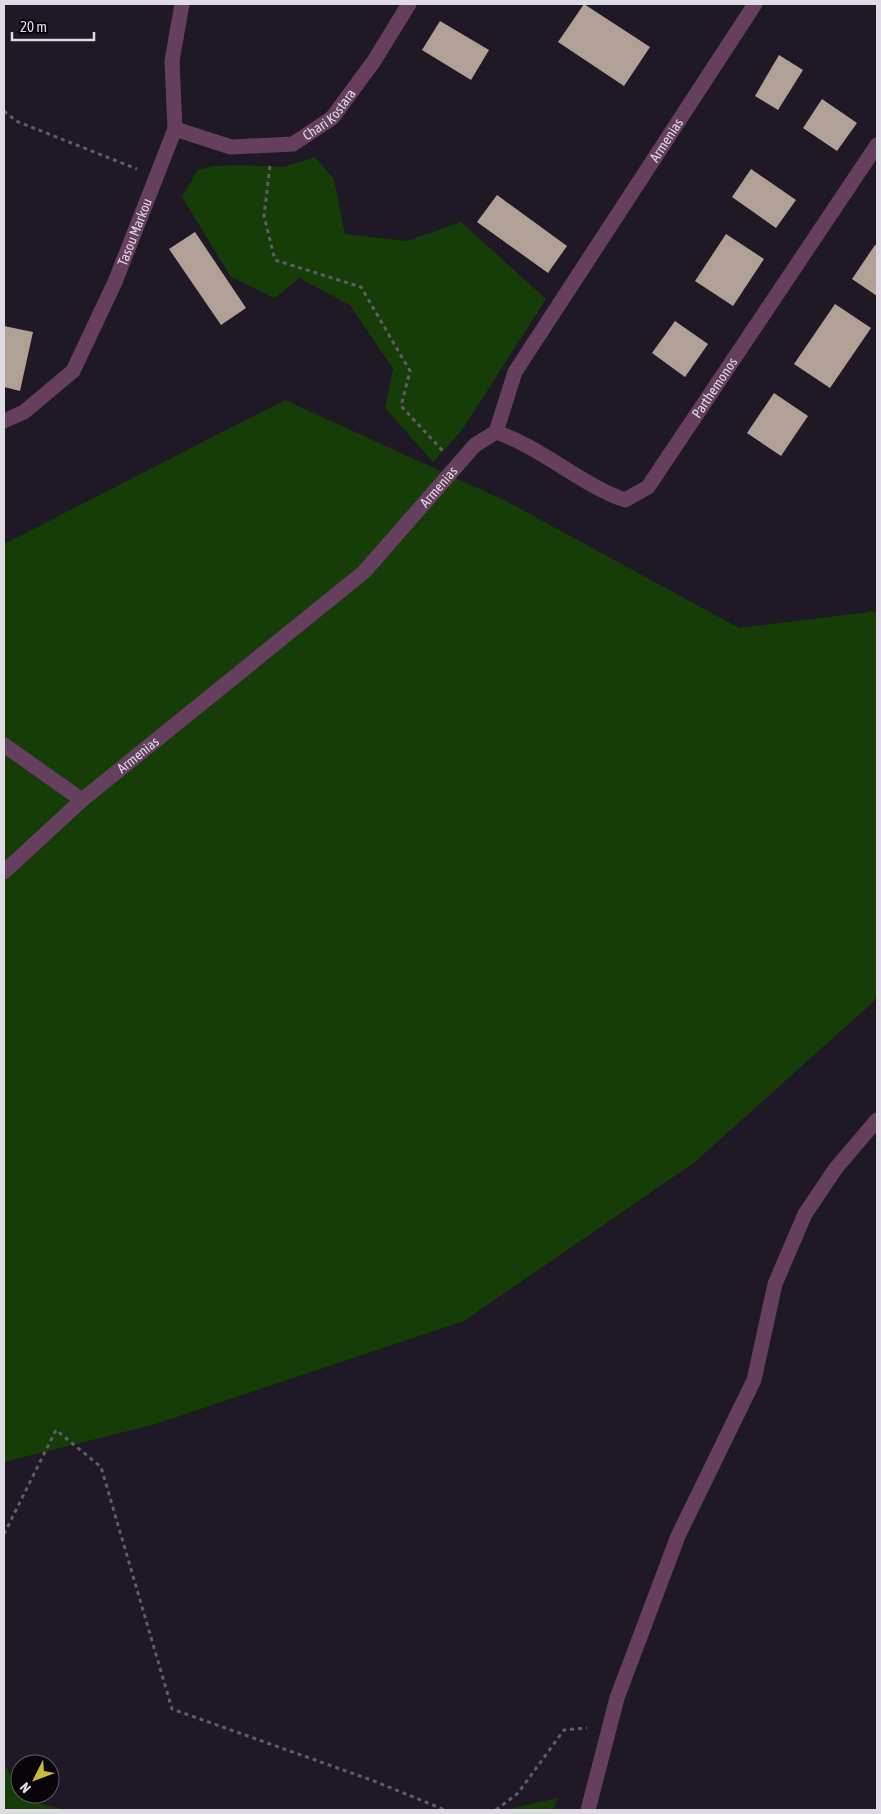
<svg xmlns="http://www.w3.org/2000/svg" width="881" height="1814" viewBox="0 0 881 1814" font-family="'Asap Condensed',sans-serif">
<style>
.green{fill:#163c08}
.building{fill:#b1a095}
.lines{fill:none;stroke-linecap:round;stroke-linejoin:round}
.path{stroke:#615c67;stroke-width:3;stroke-dasharray:4 4;stroke-linecap:butt}
.minor{stroke:#663f5f;stroke-width:15}
.labels{text-anchor:middle;dominant-baseline:central;stroke-width:5;stroke-linejoin:round;paint-order:stroke}
.street-label{font-size:14px;fill:#dfdbe4;stroke:#07050a}
</style>
<rect width="100%" height="100%" fill="#1f1925"/>
<!-- green -->
<path class="green" d="M315 157 334 179 345 234 407 241 461 222 546 299 462 430 433 462 385 408 393 369 350 305 299 278 275 298 231 277 182 197 198 170 213 166 238 165 284 167Z
M285 400 506 501 739 628 877 611V996L872 1003 695 1162 464 1321 156 1424 4 1462V544Z
M4 1763 23 1800 67 1810H4Z
M558 1798 553 1810H503Z"/>
<!-- building -->
<path class="building" d="M584 4 650 47 624 86 558 42Z
M440 21 489 50 471 80 422 50Z
M779 55 803 70 778 110 755 96Z
M822 99 857 123 837 151 803 128Z
M751 169 796 200 776 228 732 197Z
M497 195 567 246 548 273 477 222Z
M195 232 246 308 221 325 169 249Z
M726 234 764 259 733 306 695 281Z
M875 245 877 246V296L852 279Z
M835 304 871 328 830 388 794 364Z
M675 321 708 344 685 377 652 353Z
M4 326 33 332 20 391 4 387Z
M774 393 808 416 781 456 747 433Z"/>
<g class="lines">
<!-- path -->
<path class="path" d="M4 111 16 121 137 169
M270 166 264 216 275 260 361 287 410 371 401 406 443 451
M4 1534 56 1430 101 1467 172 1709 374 1781 445 1810
M496 1810 518 1793 564 1730 587 1728"/>
<!-- minor -->
<g class="minor">
<path id="s1" d="M175 129 231 147 293 144 332 118 374 61 409 4"/>
<path id="s2" d="M4 421 24 412 73 371 115 282 175 129 172 61 182 4"/>
<path id="s3" d="M496 432C543 448 579 484 625 500L648 487 877 145"/>
<path d="M4 745 82 800"/>
<path id="s4" d="M4 872 82 800 364 572 475 445 496 432 515 372 755 4"/>
<path d="M588 1810 617 1698 678 1536 754 1380 775 1284 805 1214 836 1168 877 1120"/>
</g>
</g>
<g class="labels">
<!-- street labels -->
<g class="street-label">
<text stroke="none"><textPath href="#s1" startOffset="168">Chari Kostara</textPath></text>
<text stroke="none"><textPath href="#s4" startOffset="1002">Armenias</textPath></text>
<text stroke="none"><textPath href="#s2" startOffset="238">Tasou Markou</textPath></text>
<text stroke="none"><textPath href="#s3" startOffset="292">Parthemonos</textPath></text>
<text stroke="none"><textPath href="#s4" startOffset="582">Armenias</textPath></text>
<text stroke="none"><textPath href="#s4" startOffset="178">Armenias</textPath></text>
</g>
</g>
<!-- border -->
<rect width="881" height="1814" fill="none" stroke="#dfdbe4" stroke-width="10"/>
<!-- north arrow -->
<g transform="translate(35 1779) rotate(228)"><circle r="24" fill="#07050a" stroke="#5d5b61"/>
<path d="M0-4L9 19L0 12L-9 19Z" fill="#caba39"/>
<text y="-8" font-size="14" font-weight="bold" text-anchor="middle" fill="#dfdbe4">N</text>
</g>
<!-- scale -->
<path d="M12 32v8h82v-8" fill="none" stroke="#dfdbe4" stroke-width="2.5"/>
<text x="20" y="32" font-size="15" fill="#dfdbe4" stroke="#07050a" stroke-width="4" paint-order="stroke">20 m</text>
</svg>
